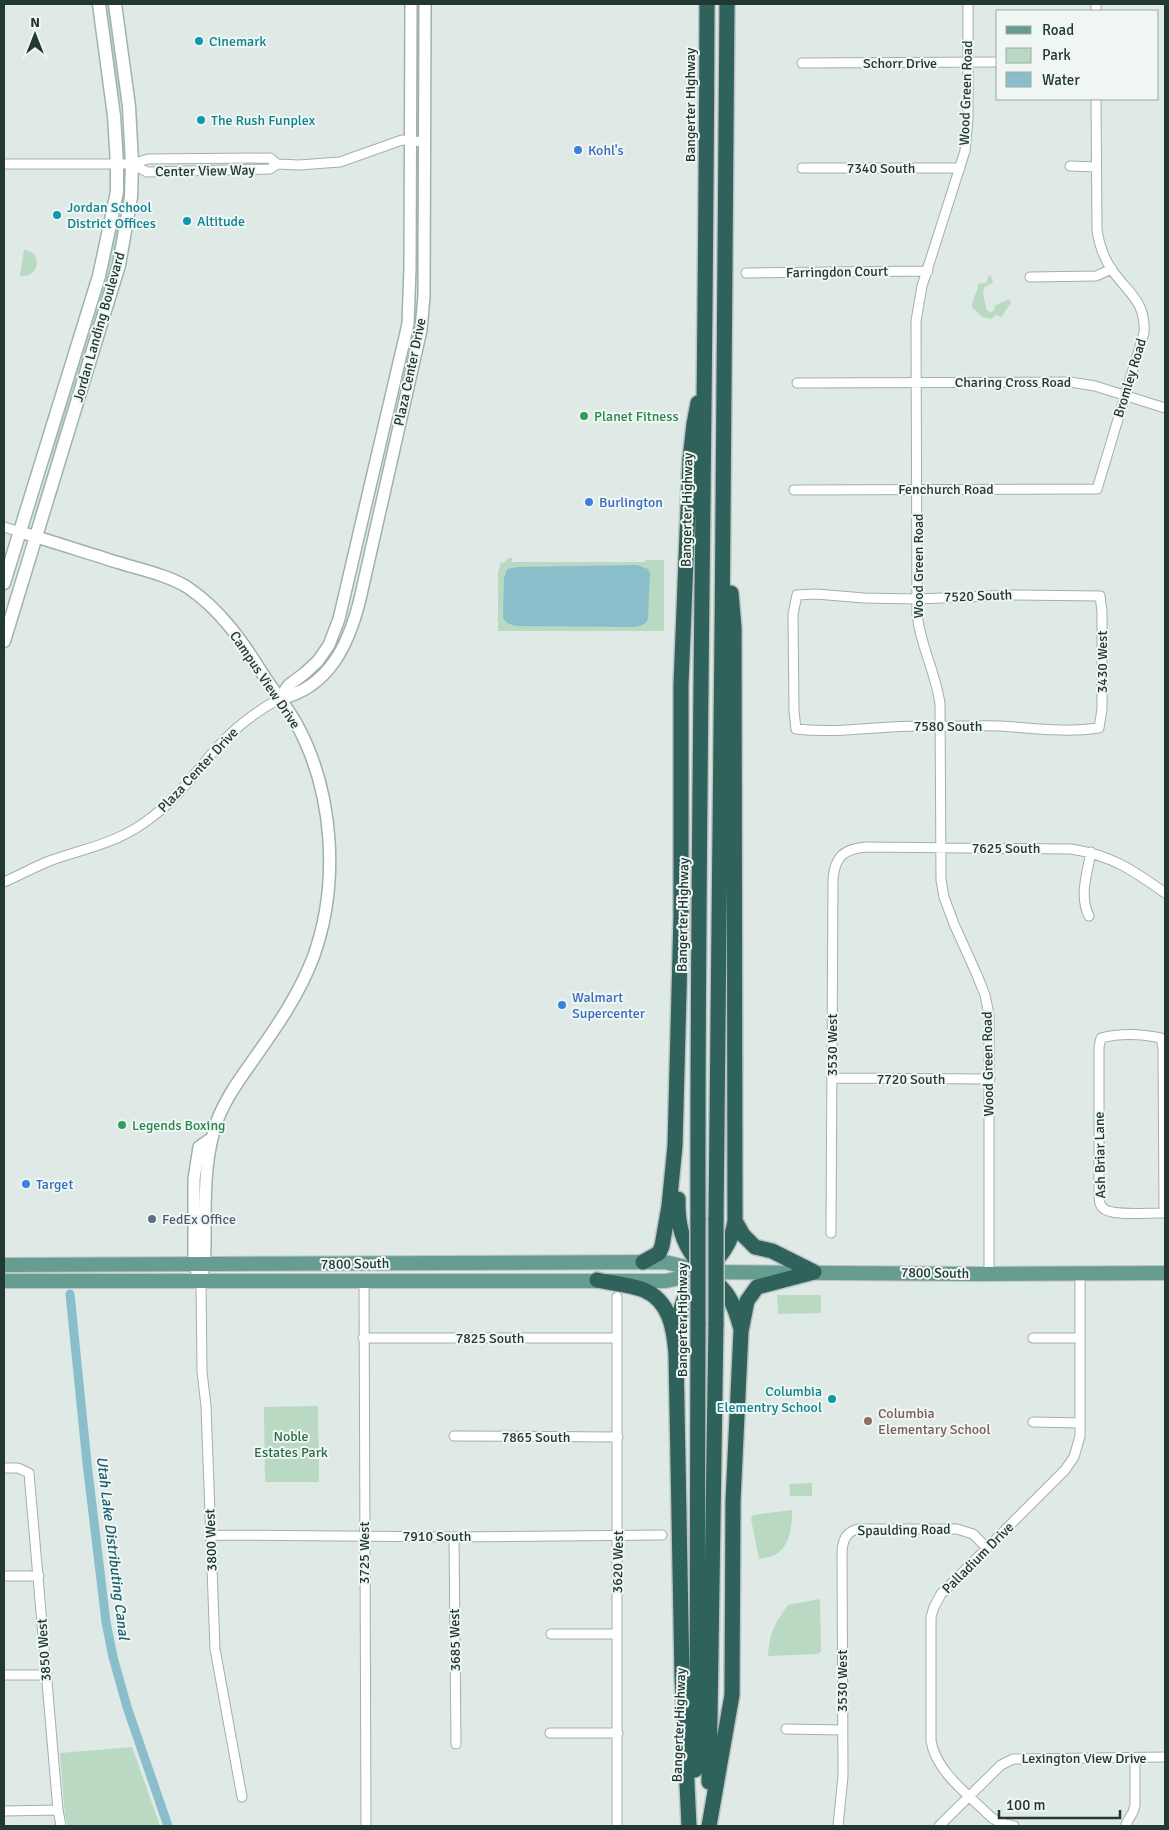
<svg xmlns="http://www.w3.org/2000/svg" width="1169" height="1830" viewBox="0 0 1169 1830" font-family="Signika,sans-serif">
<style>
.green{fill:#b9d9c3}
.water{fill:#8abecb}
.lines{fill:none;stroke-linecap:round;stroke-linejoin:round}
.canal{stroke:#8abecb;stroke-width:9}
.minor-casing{stroke:#a2b0ac;stroke-width:11}
.tertiary-casing{stroke:#a2b0ac;stroke-width:14}
.secondary-casing{stroke:#9fb4ad;stroke-width:15}
.primary-casing{stroke:#bcc3c2;stroke-width:16}
.motorway-casing{stroke:#bcc3c2;stroke-width:18}
.minor{stroke:#fff;stroke-width:9}
.tertiary{stroke:#fff;stroke-width:11}
.secondary{stroke:#fff;stroke-width:12}
.primary{stroke:#679c91;stroke-width:14}
.motorway{stroke:#2f625a;stroke-width:15}
.motorway-bridge-casing{stroke:#bcc3c2;stroke-width:18;stroke-linecap:butt}
.motorway-bridge{stroke:#2f625a;stroke-width:15}
.culture-dot{fill:#0f9aa8;stroke:#eff6f3;stroke-width:2}
.shop-dot{fill:#3f7fe0;stroke:#eff6f3;stroke-width:2}
.leisure-dot{fill:#2e9e5b;stroke:#eff6f3;stroke-width:2}
.service-dot{fill:#5c6f8a;stroke:#eff6f3;stroke-width:2}
.education-dot{fill:#8d6e63;stroke:#eff6f3;stroke-width:2}
.labels{text-anchor:middle;dominant-baseline:central;stroke-width:4;stroke-linejoin:round;paint-order:stroke}
.culture-label{font-size:14px;fill:#0d838f;stroke:#eff6f3;text-anchor:start}
.street-label{font-size:14px;fill:#213833;stroke:#eff6f3}
.shop-label{font-size:14px;fill:#366cbe;stroke:#eff6f3;text-anchor:start}
.leisure-label{font-size:14px;fill:#27864d;stroke:#eff6f3;text-anchor:start}
.service-label{font-size:14px;fill:#4e5e75;stroke:#eff6f3;text-anchor:start}
.education-label{font-size:14px;fill:#785e54;stroke:#eff6f3;text-anchor:start}
.park-label{font-size:14px;fill:#2f6c49;stroke:#eff6f3}
.water-label{font-size:15px;font-style:italic;fill:#205e6f;stroke:#eff6f3}
</style>
<rect width="100%" height="100%" fill="#dfe9e5"/>
<!-- green -->
<path class="green" d="M103 4H111L123 95 125 144 123 118 119 94 112 67Z
M121 182 123 183V187L113 270 36 519 33 518 50 464 55 434 108 262 118 215Z
M24 250C44 252 39 279 20 276Z
M989 275 991 276 993 283 984 287 983 294 987 311 992 312 995 308 994 306 1009 299 1011 303 1001 317 996 315 991 319 982 317 972 307C972 298 978 292 978 284L986 283Z
M509 558H512V562H645V560H664V631H498V573L501 562 503 563Z
M777 1295H821V1313L778 1314Z
M318 1406 319 1482H265L264 1407Z
M812 1483V1496H790L789 1484Z
M792 1510C792 1525 790 1547 775 1555 770 1557 764 1558 759 1559L751 1519 753 1515Z
M820 1599 821 1651 818 1654 768 1656C770 1631 774 1625 788 1605Z
M132 1747 160 1826H68L65 1816 60 1753Z"/>
<!-- water -->
<path class="water" d="M637 565 648 569 650 574 648 618C646 625 641 626 634 627L516 626 507 623 503 618 504 578 507 569 518 567Z"/>
<g class="lines">
<!-- canal -->
<path class="canal" d="M70 1294 87 1463 106 1622 113 1657 127 1707 168 1826"/>
<defs>
<path id="minor" d="M968 4V119L965 151 922 286 916 321 917 614C920 645 936 673 940 704L941 880 944 897 954 924 977 975 985 995 989 1015V1274
M1096 4V11
M802 63 998 62
M4 164H132L148 159 270 158 277 164
M132 164 147 172 270 169 277 164 299 165 340 162 402 140 425 142
M1070 166 1096 167
M802 168H960
M746 273 928 271
M1030 277 1096 276 1112 269
M797 383 1070 382 1095 386 1165 408
M794 490 1097 489 1144 333C1146 301 1128 293 1112 270 1103 257 1099 244 1097 230L1096 99
M4 527 20 532
M816 594 864 598 917 599 1015 595 1100 596 1102 611V709L1099 728C1065 733 1033 728 1000 726 975 725 951 727 927 726 883 725 840 734 796 729L794 711 793 614 797 595Z
M4 882C20 875 36 866 52 860 90 847 119 843 152 817 179 797 193 775 214 751 232 730 255 712 279 699
M1089 916C1079 896 1087 874 1091 852
M832 1078 990 1079
M1164 1213 1163 1048 1161 1038C1142 1034 1120 1033 1101 1038L1099 1047V1193C1099 1198 1099 1205 1103 1208 1111 1217 1153 1212 1165 1213
M831 1233 833 879C835 856 844 849 866 847L1071 849C1111 855 1133 870 1165 893
M201 1280 202 1372 206 1406 215 1649 242 1797
M364 1281 366 1826
M617 1297V1826
M363 1338H616
M1033 1338H1080
M1033 1422 1080 1423
M454 1436 618 1437
M4 1468H18L29 1473 58 1810 61 1826
M211 1535 454 1537 662 1535
M454 1537 456 1744
M4 1576H39
M551 1634H617
M4 1675H46
M786 1729 843 1730
M550 1733H618
M4 1811 58 1810
M1126 1824 1133 1812 1135 1805V1758
M838 1826 843 1776 842 1551C843 1540 846 1532 858 1529H957L973 1534 987 1548
M939 1826 1001 1765 1013 1759 1165 1757
M1014 1826 1001 1823 992 1818C970 1796 936 1772 931 1741V1617L934 1607 941 1594 1065 1470 1074 1457 1080 1436V1273"/>
<path id="tertiary" d="M20 532C54 542 87 553 120 563 142 570 167 575 187 587 220 609 243 642 264 676 274 691 287 707 296 723 334 792 340 884 313 958 299 994 278 1025 256 1056 242 1076 226 1097 217 1121 206 1153 205 1186 205 1219 205 1240 206 1260 201 1280
M279 699C329 688 349 644 360 599L421 330 424 296 425 4
M279 699 289 685 305 673 318 661 329 645 339 619 408 324 410 268 411 4
M197 1272 194 1264V1179L199 1147 212 1138"/>
<path id="secondary" d="M4 583 99 276 117 192V164L114 116 99 4
M4 641 119 265 131 197 132 164 129 106 115 4"/>
<path id="primary" d="M4 1265 665 1262 702 1271
M4 1281H666L706 1272 980 1274 1165 1273"/>
<path id="motorway" d="M678 1199C677 1231 685 1249 707 1273 714 1281 723 1288 728 1296 735 1306 738 1318 741 1329
M698 1220C697 815 706 409 707 4
M716 1220C718 815 727 409 727 4
M735 1221 743 1235 755 1247 772 1251 814 1272
M643 1262 659 1253 662 1246 669 1206 675 1146 681 916V685L690 459 694 424 698 403
M597 1280C611 1283 631 1285 644 1290 670 1301 674 1329 676 1354L682 1676 689 1826
M676 1354C678 1335 677 1311 687 1294 704 1269 731 1254 735 1221L734 628 731 593
M695 1770 697 1714 698 1324
M709 1782 716 1323
M709 1826 732 1695 733 1501 741 1331 747 1301 757 1287 814 1272"/>
</defs>
<!-- minor casing -->
<use href="#minor" class="minor-casing"/>
<!-- tertiary casing -->
<use href="#tertiary" class="tertiary-casing"/>
<!-- secondary casing -->
<use href="#secondary" class="secondary-casing"/>
<!-- primary casing -->
<use href="#primary" class="primary-casing"/>
<!-- motorway casing -->
<use href="#motorway" class="motorway-casing"/>
<!-- minor -->
<use href="#minor" class="minor"/>
<!-- tertiary -->
<use href="#tertiary" class="tertiary"/>
<!-- secondary -->
<use href="#secondary" class="secondary"/>
<!-- primary -->
<use href="#primary" class="primary"/>
<!-- motorway -->
<use href="#motorway" class="motorway"/>
<defs>
<path id="motorway-bridge" d="M698 1220V1324
M716 1323V1220"/>
</defs>
<!-- motorway-bridge casing -->
<use href="#motorway-bridge" class="motorway-bridge-casing"/>
<!-- motorway-bridge -->
<use href="#motorway-bridge" class="motorway-bridge"/>
</g>
<!-- markers -->
<g class="culture-dot">
<circle cx="199" cy="41" r="5"/>
<circle cx="201" cy="120" r="5"/>
<circle cx="57" cy="215" r="5"/>
<circle cx="187" cy="221" r="5"/>
<circle cx="832" cy="1399" r="5"/>
</g>
<g class="shop-dot">
<circle cx="578" cy="150" r="5"/>
<circle cx="589" cy="502" r="5"/>
<circle cx="562" cy="1005" r="5"/>
<circle cx="26" cy="1184" r="5"/>
</g>
<g class="leisure-dot">
<circle cx="584" cy="416" r="5"/>
<circle cx="122" cy="1125" r="5"/>
</g>
<circle class="service-dot" cx="152" cy="1219" r="5"/>
<circle class="education-dot" cx="868" cy="1421" r="5"/>
<g class="labels">
<!-- culture labels -->
<g class="culture-label">
<text x="209" y="41">Cinemark</text>
<text x="211" y="120">The Rush Funplex</text>
<text x="67" y="207">Jordan School<tspan x="67" dy="16">District Offices</tspan></text>
<text x="197" y="221">Altitude</text>
<text x="822" y="1391" text-anchor="end">Columbia<tspan x="822" dy="16">Elementry School</tspan></text>
</g>
<!-- street labels -->
<g class="street-label">
<text x="900" y="63">Schorr Drive</text>
<text transform="translate(966 93) rotate(-88)">Wood Green Road</text>
<text transform="translate(690 105) rotate(-90)">Bangerter Highway</text>
<text x="881" y="168">7340 South</text>
<text transform="translate(205 171) rotate(-1)">Center View Way</text>
<text transform="translate(837 272) rotate(-1)">Farringdon Court</text>
<text transform="translate(99 327) rotate(-74)">Jordan Landing Boulevard</text>
<text transform="translate(410 372) rotate(-78)">Plaza Center Drive</text>
<text transform="translate(1130 378) rotate(-73)">Bromley Road</text>
<text x="1013" y="382">Charing Cross Road</text>
<text x="946" y="489">Fenchurch Road</text>
<text transform="translate(687 510) rotate(-89)">Bangerter Highway</text>
<text transform="translate(918 566) rotate(-90)">Wood Green Road</text>
<text transform="translate(978 596) rotate(-2)">7520 South</text>
<text transform="translate(1102 662) rotate(-90)">3430 West</text>
<text transform="translate(265 680) rotate(56)">Campus View Drive</text>
<text x="948" y="726">7580 South</text>
<text transform="translate(198 770) rotate(-47)">Plaza Center Drive</text>
<text x="1006" y="848">7625 South</text>
<text transform="translate(683 915) rotate(-89)">Bangerter Highway</text>
<text transform="translate(832 1045) rotate(-90)">3530 West</text>
<text transform="translate(988 1064) rotate(-91)">Wood Green Road</text>
<text x="911" y="1079">7720 South</text>
<text transform="translate(1100 1155) rotate(-91)">Ash Briar Lane</text>
<text transform="translate(355 1264) rotate(-1)">7800 South</text>
<text transform="translate(935 1273) rotate(1)">7800 South</text>
<text transform="translate(682 1320) rotate(-90)">Bangerter Highway</text>
<text x="490" y="1338">7825 South</text>
<text x="536" y="1437">7865 South</text>
<text transform="translate(904 1530) rotate(-1)">Spaulding Road</text>
<text x="437" y="1536">7910 South</text>
<text transform="translate(211 1540) rotate(-92)">3800 West</text>
<text transform="translate(364 1553) rotate(-90)">3725 West</text>
<text transform="translate(978 1558) rotate(-45)">Palladium Drive</text>
<text transform="translate(618 1562) rotate(-89)">3620 West</text>
<text transform="translate(455 1640) rotate(-91)">3685 West</text>
<text transform="translate(44 1650) rotate(-94)">3850 West</text>
<text transform="translate(842 1681) rotate(-90)">3530 West</text>
<text transform="translate(679 1725) rotate(-88)">Bangerter Highway</text>
<text x="1084" y="1758">Lexington View Drive</text>
</g>
<!-- shop labels -->
<g class="shop-label">
<text x="588" y="150">Kohl's</text>
<text x="599" y="502">Burlington</text>
<text x="572" y="997">Walmart<tspan x="572" dy="16">Supercenter</tspan></text>
<text x="36" y="1184">Target</text>
</g>
<!-- leisure labels -->
<g class="leisure-label">
<text x="594" y="416">Planet Fitness</text>
<text x="132" y="1125">Legends Boxing</text>
</g>
<!-- service labels -->
<g class="service-label">
<text x="162" y="1219">FedEx Office</text>
</g>
<!-- education labels -->
<g class="education-label">
<text x="878" y="1413">Columbia<tspan x="878" dy="16">Elementary School</tspan></text>
</g>
<!-- park labels -->
<g class="park-label">
<text x="291" y="1436">Noble<tspan x="291" dy="16">Estates Park</tspan></text>
</g>
<!-- water labels -->
<g class="water-label">
<text transform="translate(113 1548) rotate(83)">Utah Lake Distributing Canal</text>
</g>
</g>
<!-- border -->
<rect width="1169" height="1830" fill="none" stroke="#213833" stroke-width="10"/>
<!-- legend -->
<rect x="996" y="10" width="162" height="90" fill="#eff6f3" stroke="#9daaa6"/>
<rect x="1006" y="26" width="25" height="8" fill="#679c91" stroke="#9daaa6"/>
<text x="1042" y="35" font-size="15" fill="#213833">Road</text>
<rect x="1006" y="48" width="25" height="15" fill="#b9d9c3" stroke="#9daaa6"/>
<text x="1042" y="60" font-size="15" fill="#213833">Park</text>
<rect x="1006" y="72" width="25" height="15" fill="#8abecb" stroke="#9daaa6"/>
<text x="1042" y="85" font-size="15" fill="#213833">Water</text>
<!-- north arrow -->
<g transform="translate(35 35)" stroke="#eff6f3" stroke-width="4" paint-order="stroke">
<path d="M0-4L9 19L0 12L-9 19Z" fill="#213833"/>
<text y="-8" font-size="14" font-weight="bold" text-anchor="middle" fill="#213833">N</text>
</g>
<!-- scale -->
<path d="M999 1810v8h121v-8" fill="none" stroke="#213833" stroke-width="2.5"/>
<text x="1006" y="1810" font-size="15" fill="#213833" stroke="#eff6f3" stroke-width="4" paint-order="stroke">100 m</text>
</svg>
